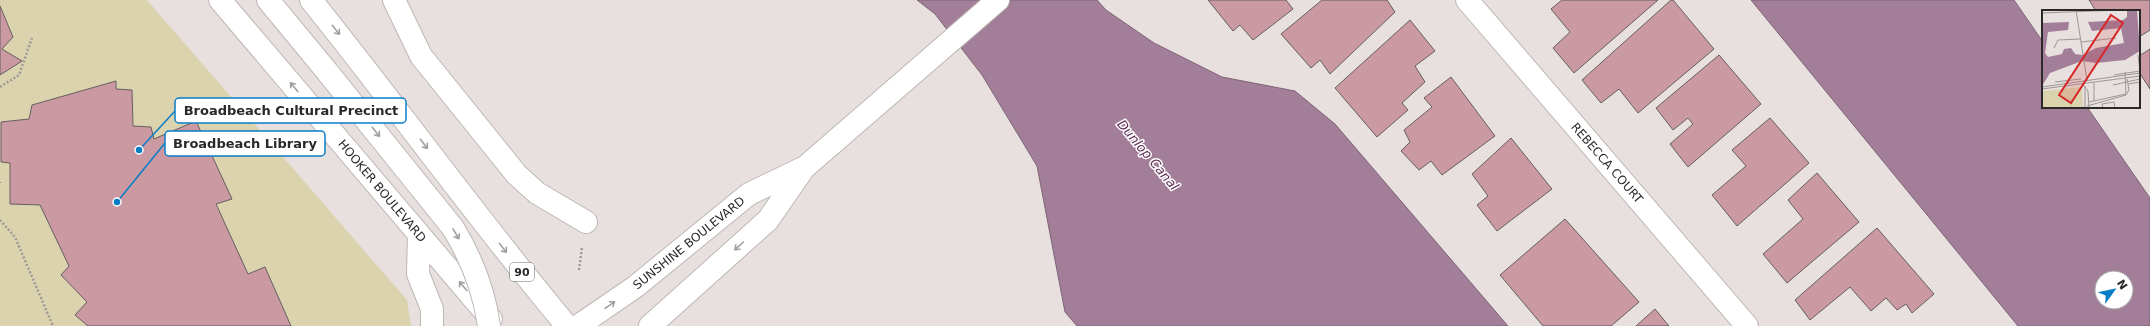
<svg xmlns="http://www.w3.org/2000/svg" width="2150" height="326" viewBox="0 0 2150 326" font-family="'DejaVu Sans',sans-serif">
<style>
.green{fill:#dbd3ae}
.water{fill:#a37e99;stroke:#7f6477;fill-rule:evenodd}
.building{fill:#ca99a2;stroke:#655f60}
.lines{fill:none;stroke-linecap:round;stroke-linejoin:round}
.minor-casing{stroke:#beb7b5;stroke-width:24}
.primary-casing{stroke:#beb7b5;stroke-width:24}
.path{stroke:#9e9997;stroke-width:2.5;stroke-dasharray:2 2;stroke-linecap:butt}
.minor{stroke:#fff;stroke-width:22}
.primary{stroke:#fff;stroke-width:22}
.primary-bridge-casing{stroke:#beb7b5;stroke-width:24;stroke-linecap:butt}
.primary-bridge{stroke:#fff;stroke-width:22}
.oneway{stroke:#a09f9e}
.labels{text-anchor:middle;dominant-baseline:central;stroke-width:3;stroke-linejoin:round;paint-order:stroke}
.shield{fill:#fff;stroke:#6b6968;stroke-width:1}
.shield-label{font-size:11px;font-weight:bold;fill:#2b2928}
.street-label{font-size:12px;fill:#2b2928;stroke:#fff}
.water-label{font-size:13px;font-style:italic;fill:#612f56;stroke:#fff}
.inset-road{fill:none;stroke:#9c9795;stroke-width:1}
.view{fill:#d62828;fill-opacity:0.15;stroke:#d62828;stroke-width:2}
.inset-edge{fill:none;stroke:#2b2928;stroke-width:2}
.leader{fill:none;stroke:#097ec7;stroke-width:1.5}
.callout-dot{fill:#097ec7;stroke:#fff;stroke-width:1.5}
.callout{fill:#fff;stroke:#097ec7;stroke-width:1.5}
.callout-label{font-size:13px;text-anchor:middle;font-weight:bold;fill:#2b2928}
</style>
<rect width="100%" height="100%" fill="#e7e0de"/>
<!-- green -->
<path class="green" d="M0 0H147L407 300 411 326H0Z"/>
<!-- water -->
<path class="water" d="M917 0H1097L1106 10 1154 43 1222 77 1295 91 1335 124 1508 326H1077L1065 312 1037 166 982 75 935 14Z
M1751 0H2014L2043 42V107H2087L2150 198V326H2018ZM2102 278H2126V302H2102Z"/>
<!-- building -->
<path class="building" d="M1208 0H1286L1293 9 1253 40 1240 25 1233 31Z
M1322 0H1387L1395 12 1330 74 1320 60 1311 68 1281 34Z
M1562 0H1658L1574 73 1553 48 1570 32 1551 9Z
M1671 0H1673L1714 49 1638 113 1619 89 1601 103 1582 80Z
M2089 0H2150V30L2139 37V11H2096Z
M0 6 13 37 2 49 22 61 0 75Z
M1410 20 1435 51 1415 66 1425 82 1402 103 1408 110 1377 137 1335 88Z
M2150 49V89L2139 72V56Z
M1719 55 1761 104 1688 167 1670 144 1693 124 1688 118 1673 130 1656 108Z
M1451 77 1495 136 1442 175 1431 161 1419 170 1401 151 1410 142 1404 130 1432 107 1424 98Z
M116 81V89L132 90 133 126 151 127 154 139 196 121 232 199 216 204 248 274 265 267 291 326H88L75 315 87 302 61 275 69 266 40 205 10 204V163L1 162V122L29 119 32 105Z
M1770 118 1809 163 1737 226 1712 195 1746 166 1732 150Z
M1511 138 1552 189 1497 231 1477 205 1488 196 1472 174Z
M1817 173 1859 222 1787 283 1763 254 1803 219 1788 200Z
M1565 219 1639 302 1611 326H1543L1500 275Z
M1877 228 1934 294 1912 313 1906 304 1897 310 1886 298 1871 311 1850 287 1810 320 1795 300Z
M1655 309 1669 326H1636Z"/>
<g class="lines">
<defs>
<path id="minor" d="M394 0 421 56 517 175 537 193 586 222
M1467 0 1747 326
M578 326 635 287 749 194 803 168
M650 326 768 220 804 168 998 0"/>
<path id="primary" d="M220 0 491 319
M268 0 325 69
M311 0C398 108 478 220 567 326
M419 234 418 274 432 309V326"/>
</defs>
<!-- minor casing -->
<use href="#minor" class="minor-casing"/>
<!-- primary casing -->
<use href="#primary" class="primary-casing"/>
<!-- path -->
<path class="path" d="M0 87 19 75 32 38
M0 182V183
M0 220 15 237 53 326
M579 270 582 247"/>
<!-- minor -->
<use href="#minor" class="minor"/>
<!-- primary -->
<use href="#primary" class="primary"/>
<defs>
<path id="primary-bridge" d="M325 69 453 228C472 259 484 290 489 326"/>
</defs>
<!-- primary-bridge casing -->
<use href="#primary-bridge" class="primary-bridge-casing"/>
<!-- primary-bridge -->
<use href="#primary-bridge" class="primary-bridge"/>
</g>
<!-- one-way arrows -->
<defs><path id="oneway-shaft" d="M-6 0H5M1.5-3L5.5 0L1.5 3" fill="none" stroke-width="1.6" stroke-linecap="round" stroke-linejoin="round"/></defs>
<g class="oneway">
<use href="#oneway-shaft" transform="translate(336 30) rotate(51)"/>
<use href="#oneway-shaft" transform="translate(294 87) rotate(-130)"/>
<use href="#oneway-shaft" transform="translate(376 132) rotate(51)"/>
<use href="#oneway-shaft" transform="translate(424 144) rotate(53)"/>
<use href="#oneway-shaft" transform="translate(456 234) rotate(59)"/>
<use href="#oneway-shaft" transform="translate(739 246) rotate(138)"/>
<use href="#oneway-shaft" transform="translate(503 248) rotate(52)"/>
<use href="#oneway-shaft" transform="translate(463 286) rotate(-130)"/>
<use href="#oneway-shaft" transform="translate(610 305) rotate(-35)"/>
</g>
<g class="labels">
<!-- shield labels -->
<rect class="shield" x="510" y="263" width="24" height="18" rx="3"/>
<g class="shield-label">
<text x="522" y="272">90</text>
</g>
<!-- street labels -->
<g class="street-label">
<text transform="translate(1607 163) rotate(49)">REBECCA COURT</text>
<text transform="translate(382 191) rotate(50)">HOOKER BOULEVARD</text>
<text transform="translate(689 243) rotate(-39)">SUNSHINE BOULEVARD</text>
</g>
<!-- water labels -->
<g class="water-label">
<text transform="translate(1148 155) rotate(50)">Dunlop Canal</text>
</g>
</g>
<!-- overview -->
<g transform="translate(2042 10)">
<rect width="98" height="98" fill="#e7e0de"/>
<path d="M38 77 40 80 41 98H1L0 81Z" fill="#dbd3ae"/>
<path d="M85 0H95L98 41 83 50 54 53 40 51 8 63 0 76V13L27 12 26 20 6 22 3 43 6 47 20 44 22 39 29 38 33 44 40 45 54 38 82 33 79 18 50 21 46 12 81 10 85 7Z" fill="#a37e99"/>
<path class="inset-road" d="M34 0 45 70M0 3 77 0M39 32 74 28M12 38 16 30 38 29M96 45 98 61M72 65 98 61M13 72 39 69M86 74 98 72M41 75 46 81 47 98M71 75 98 69M0 77 98 63M0 79 98 66M52 91V73M47 92 84 84 83 62M45 96 84 85 87 80 85 69M43 98V76M61 98 60 94 72 92 73 98"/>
<path class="view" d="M69 5 81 13 29 93 17 85Z"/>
<rect width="98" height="98" class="inset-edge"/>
</g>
<!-- callouts -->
<path class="leader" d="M139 150L175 111M117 202L165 143"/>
<g class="callout-dot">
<circle cx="139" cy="150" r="4"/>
<circle cx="117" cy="202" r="4"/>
</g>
<g class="callout">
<rect x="175" y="98" width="231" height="25" rx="4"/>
<rect x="165" y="131" width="160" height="25" rx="4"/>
</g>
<g class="callout-label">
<text x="291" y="115">Broadbeach Cultural Precinct</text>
<text x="245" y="148">Broadbeach Library</text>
</g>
<!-- north arrow -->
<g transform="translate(2114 290) rotate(57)"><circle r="19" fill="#ffffff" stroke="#aaa9a9"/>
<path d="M0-3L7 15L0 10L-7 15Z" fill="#097ec7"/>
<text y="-6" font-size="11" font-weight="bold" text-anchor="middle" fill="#2b2928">N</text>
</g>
</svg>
